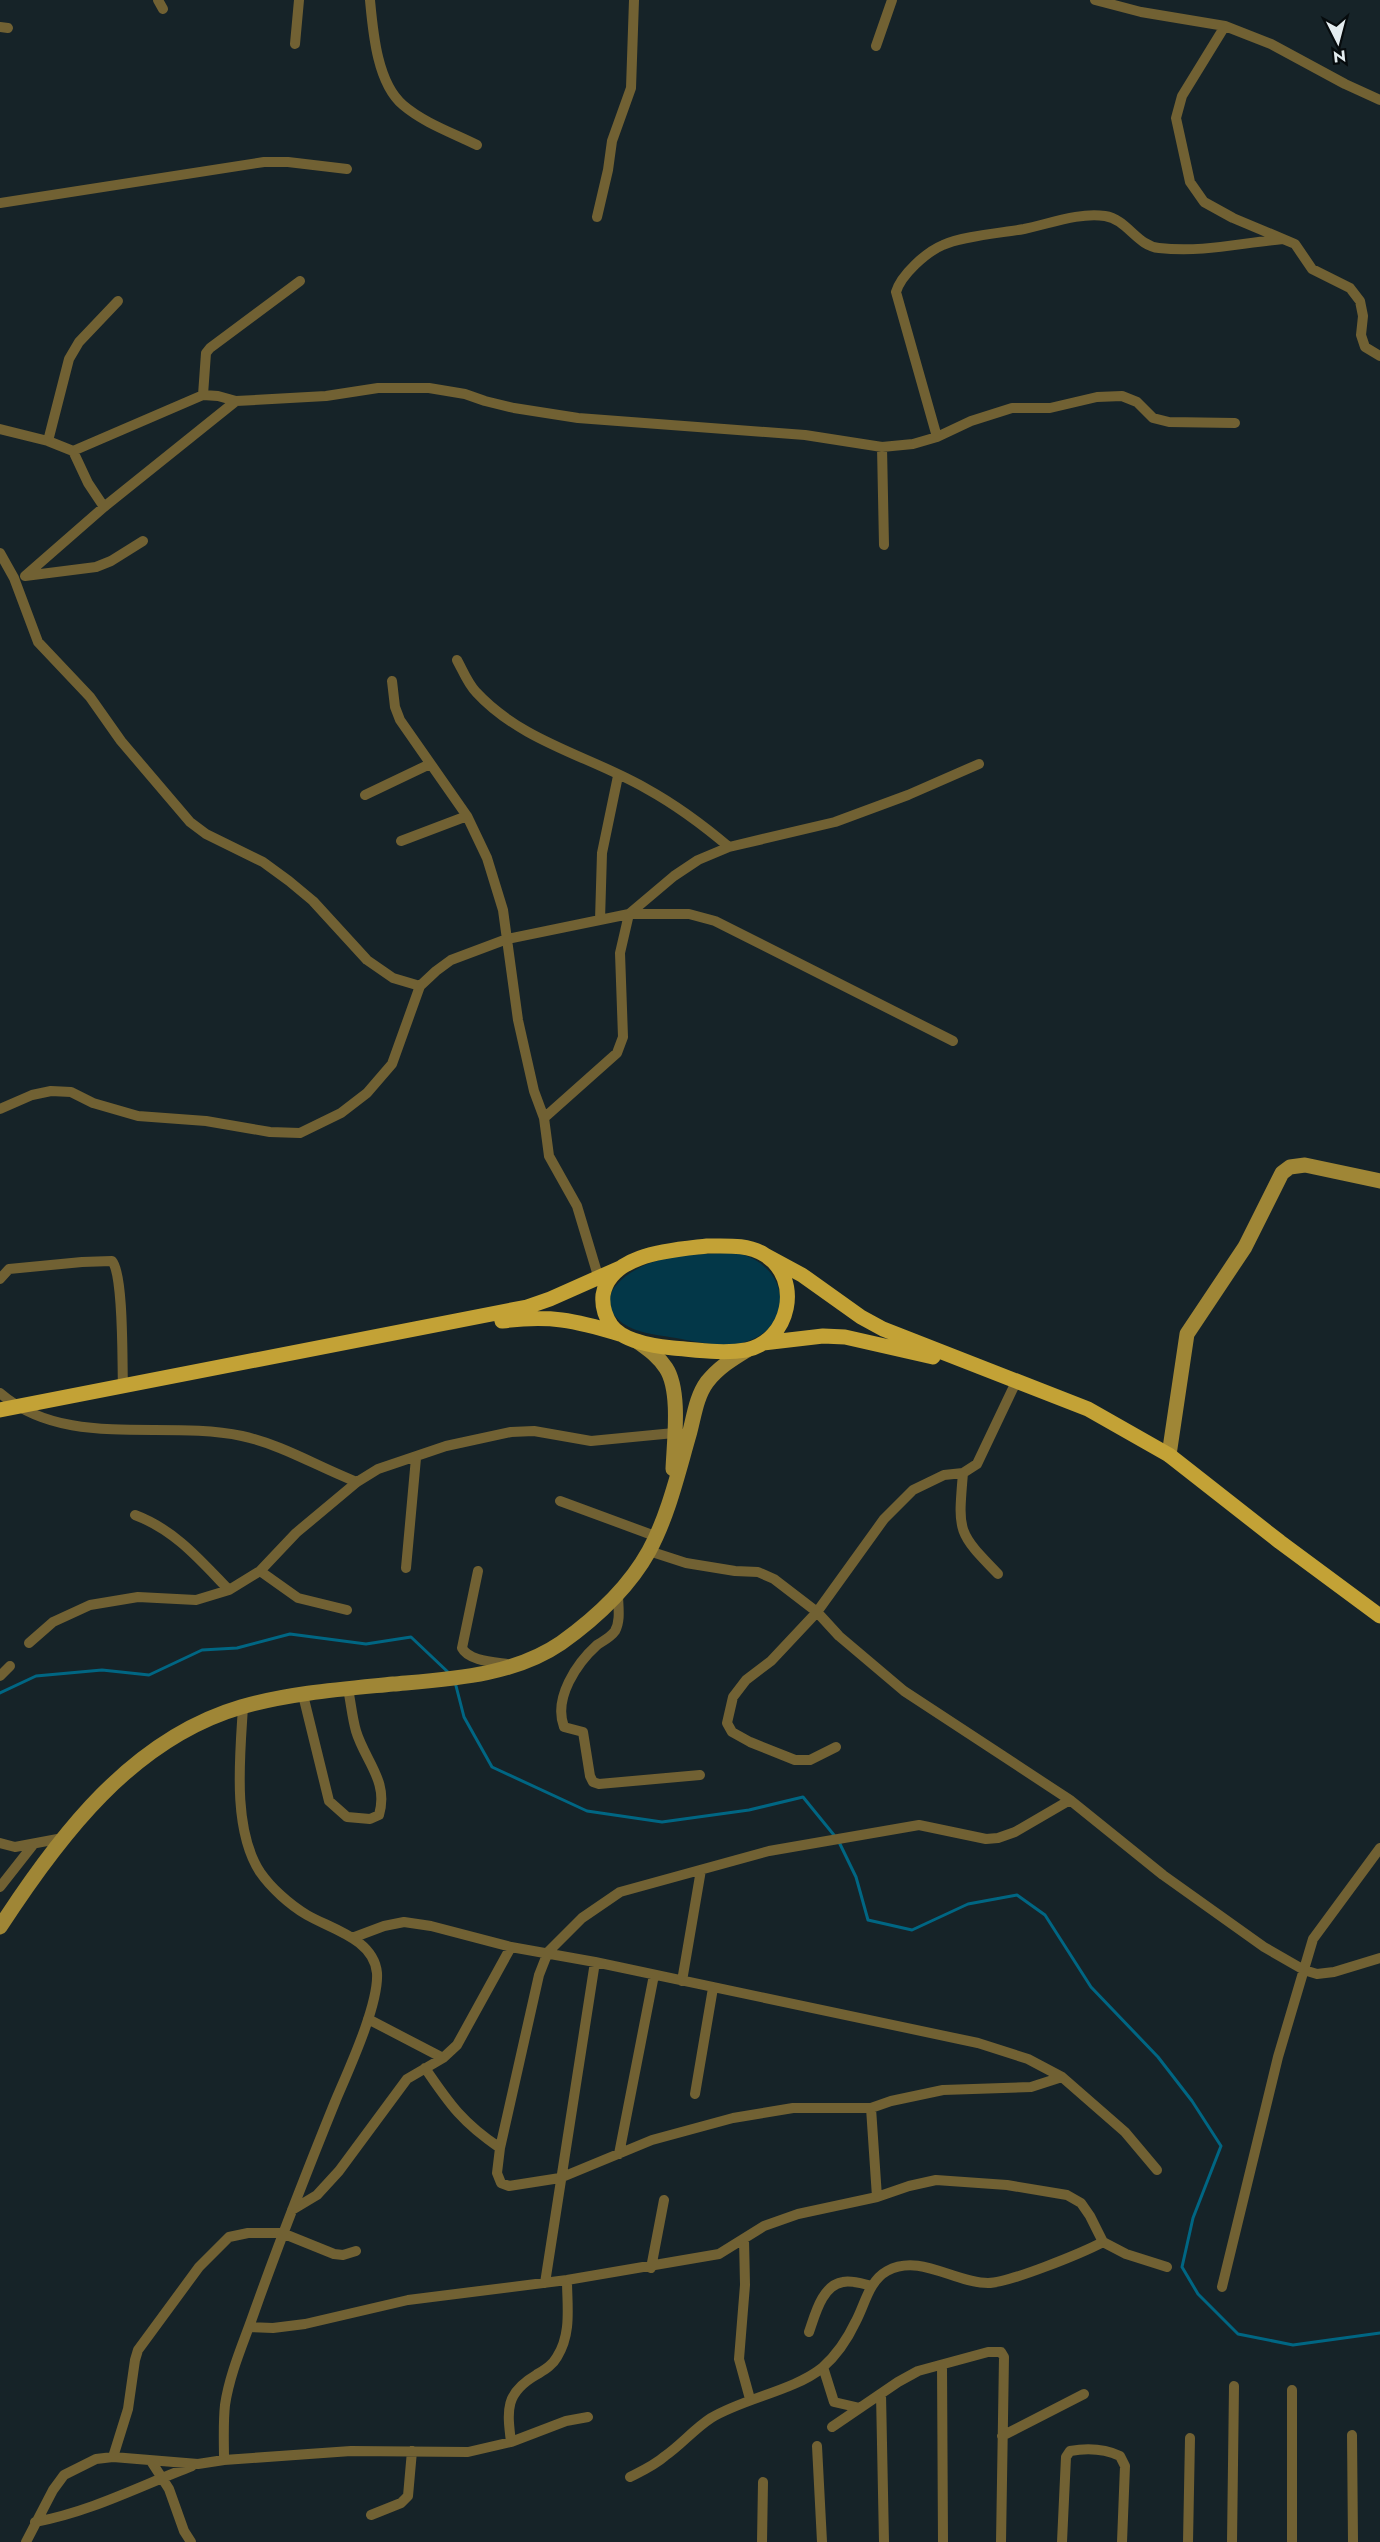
<svg xmlns="http://www.w3.org/2000/svg" width="1380" height="2542" viewBox="0 0 1380 2542" font-family="Jost,sans-serif">
<style>
.green{fill:#033748}
.lines{fill:none;stroke-linecap:round;stroke-linejoin:round}
.stream{stroke:#006683;stroke-width:3}
.street{stroke:#716133;stroke-width:10}
.secondary{stroke:#9f8636;stroke-width:15}
.primary{stroke:#c3a236;stroke-width:15}
</style>
<rect width="100%" height="100%" fill="#162328"/>
<!-- green -->
<path class="green" d="M736 1253C788 1263 797 1324 748 1341 727 1349 697 1342 676 1338 659 1335 633 1333 620 1321 591 1296 628 1271 650 1263 677 1253 708 1254 736 1253Z"/>
<g class="lines">
<!-- stream -->
<path class="stream" d="M455 1682 464 1717 492 1767 587 1811 662 1822 749 1810 803 1797 838 1840 856 1877 868 1920 912 1930 968 1904 1017 1895 1045 1915 1091 1987 1158 2057 1192 2101 1221 2146 1193 2218 1182 2267 1198 2294 1238 2334 1293 2345 1380 2333
M0 1693 36 1676 102 1670 149 1675 202 1650 237 1648 290 1634 366 1644 411 1637 450 1674"/>
<!-- street -->
<path class="street" d="M158 0 163 9
M370 0C373 32 377 83 403 105 424 123 453 133 477 145
M1095 0 1141 12 1225 26 1271 44 1345 84 1380 100
M1225 26 1182 96 1176 118 1190 182 1204 202 1233 218 1295 244 1312 269 1350 288 1360 301 1363 316 1361 335 1365 347 1380 356
M0 27 8 28
M295 44 299 0
M876 46 892 0
M0 203 264 162H288L347 169
M597 217 608 170 612 141 631 88 634 0
M203 395 206 353 210 348 300 281
M0 429 48 441 73 451 203 395 218 396 236 401 326 396 378 388H429L465 394 485 401 514 408 578 418 805 435 882 447 913 444 937 437 971 421 1012 408H1050L1097 397 1122 396 1137 402 1153 418 1169 422 1235 423
M937 437 896 292C901 275 926 252 943 245 963 236 1001 233 1024 229 1049 224 1079 212 1105 216 1127 219 1137 246 1159 248 1202 253 1240 243 1283 239
M48 441 69 359 79 342 118 301
M882 447 884 545
M73 451 88 483 104 507
M0 553 14 578 38 642 90 697 121 741 190 822 206 834 263 862 289 881 313 901 367 960 393 978 420 986
M25 576 104 507 236 401
M25 576 96 567 111 561 143 541
M457 660C463 671 468 684 476 692 522 742 590 756 647 789 676 805 703 825 729 847
M392 681 395 707 400 720 467 816 487 858 503 910 518 1020 534 1091 544 1118 549 1156 577 1206 599 1279
M365 795 430 764
M401 841 467 816
M600 920 602 853 618 776
M0 1109 32 1095 51 1091 71 1092 93 1103 138 1116 206 1121 270 1132 300 1133 341 1113 367 1093 392 1064 420 986 436 971 451 960 507 939 629 914H689L715 921 953 1041
M544 1118 617 1053 623 1037 620 953 629 914 674 876 698 860 729 847 835 822 908 795 979 764
M0 1279 9 1269 82 1262 112 1261C124 1275 122 1364 123 1387
M0 1393C66 1450 163 1419 242 1436 283 1445 318 1467 357 1482
M963 1473C958 1532 957 1532 998 1574
M560 1501 655 1536
M135 1515C175 1530 200 1560 229 1590
M649 1551 686 1563 735 1571 758 1572 774 1579 817 1612 839 1636 904 1691 1070 1800 1163 1875 1264 1947 1304 1970 1317 1974 1334 1972 1380 1958
M406 1568 416 1458
M260 1571 298 1598 347 1610
M478 1571 462 1648C469 1662 499 1662 513 1665
M618 1594C618 1606 621 1620 615 1631 611 1637 603 1641 597 1645 577 1663 553 1698 564 1727L583 1732 590 1776 593 1782 599 1784 700 1775
M29 1643 53 1622 90 1605 138 1597 196 1600 229 1590 260 1571 296 1533 357 1482 378 1469 446 1446 511 1432 534 1431 591 1441 674 1433
M0 1676 10 1666
M303 1695 329 1801 347 1817 370 1819 379 1815C389 1781 365 1761 356 1731 352 1717 351 1703 348 1689
M836 1747 810 1760H795L750 1742 732 1732 727 1723 733 1697 746 1680 771 1661 817 1612 884 1519 913 1490 944 1475 963 1473 977 1464 1017 1380
M0 1843 15 1847 63 1838
M0 1887 33 1845
M352 1938 384 1926 404 1922 431 1926 511 1947 595 1962 978 2043 1028 2059 1062 2077 1125 2132 1157 2170
M682 1981 701 1870
M368 2019 443 2058
M425 2068C450 2105 463 2123 500 2148
M1062 2077 1031 2087 943 2090 891 2101 871 2108H793L733 2118 652 2140 560 2178 509 2186 501 2183 497 2173 500 2148 539 1975 548 1952 582 1918 620 1892 769 1851 919 1825 986 1839 998 1838 1015 1832 1070 1800
M695 2094 713 1988
M871 2108 877 2197
M619 2154 654 1975
M292 2210 317 2195 339 2171 407 2079 443 2058 457 2045 511 1947
M744 2239 745 2285 739 2359 750 2399
M651 2268 664 2200
M545 2283 595 1962
M1222 2287 1278 2057 1313 1939 1380 1848
M249 2327 273 2328 305 2324 408 2300 567 2280 719 2254 764 2226 798 2214 877 2197 909 2186 936 2180 1007 2185 1067 2195 1081 2203 1090 2216 1103 2242 1126 2254 1167 2267
M809 2332C815 2315 822 2285 843 2282 852 2280 863 2284 872 2286
M942 2365 943 2542
M823 2367 834 2402 860 2408
M1292 2390V2542
M881 2394 884 2542
M832 2427 898 2382 918 2371 988 2352H1001L1004 2357 1001 2542
M1352 2435 1353 2542
M1002 2436 1084 2394
M511 2442C507 2410 505 2393 536 2375 544 2370 552 2366 557 2357 572 2333 567 2306 567 2280
M817 2446 822 2542
M113 2457 128 2409 135 2360 138 2350 199 2267 229 2237 248 2233H282L334 2254 343 2255 356 2251
M224 2460C224 2442 223 2423 225 2405 230 2372 244 2342 255 2310 280 2240 307 2171 335 2102 348 2071 379 2005 377 1973 374 1939 331 1929 307 1915 290 1905 271 1888 260 1872 232 1829 240 1756 243 1707
M151 2461 169 2489 184 2531 191 2542
M630 2477C642 2471 655 2465 665 2456 681 2445 694 2429 711 2418 744 2398 793 2391 822 2368 837 2355 848 2338 856 2321 865 2304 869 2281 887 2271 920 2253 954 2283 988 2283 1009 2283 1082 2253 1103 2242
M371 2515 401 2503 408 2496 412 2451
M35 2522C90 2512 140 2486 192 2466
M26 2542 53 2490 64 2475 96 2459 113 2457 198 2464 224 2460 351 2451 468 2452 511 2442 566 2421 588 2417
M762 2542 763 2482
M1062 2542 1066 2457 1070 2451C1087 2448 1105 2449 1120 2456L1125 2466 1122 2542
M1188 2542 1190 2438
M1232 2542 1234 2386"/>
<!-- secondary -->
<path class="secondary" d="M638 1342C649 1350 658 1356 666 1368 681 1391 674 1442 673 1469
M1169 1455 1187 1334 1245 1247 1282 1173 1290 1167 1305 1165 1380 1181
M0 1927C59 1836 132 1739 241 1707 290 1693 343 1689 393 1684 450 1679 513 1676 561 1643 596 1618 628 1589 649 1551 668 1516 678 1473 689 1435 694 1417 696 1397 707 1382 718 1368 732 1359 747 1350"/>
<!-- primary -->
<path class="primary" d="M707 1246C726 1246 748 1244 765 1255 803 1279 790 1341 746 1350 723 1354 697 1350 673 1348 654 1346 623 1342 611 1325 605 1316 602 1305 603 1295 610 1253 674 1250 707 1246Z
M765 1255 802 1275 861 1317 883 1329 1088 1409 1169 1455 1280 1542 1380 1616
M502 1321C550 1315 574 1320 620 1334
M763 1343 823 1336 845 1337 933 1357
M0 1410 527 1307 550 1299 620 1268"/>
</g>
<!-- north arrow -->
<g transform="translate(1338 42) rotate(174)" stroke="#060b0d" stroke-width="4.5" paint-order="stroke">
<path d="M0-4.5L10 22L0 15L-10 22Z" fill="#e3ecef"/>
<text y="-9" font-size="16" font-weight="bold" text-anchor="middle" fill="#e3ecef">N</text>
</g>
</svg>
